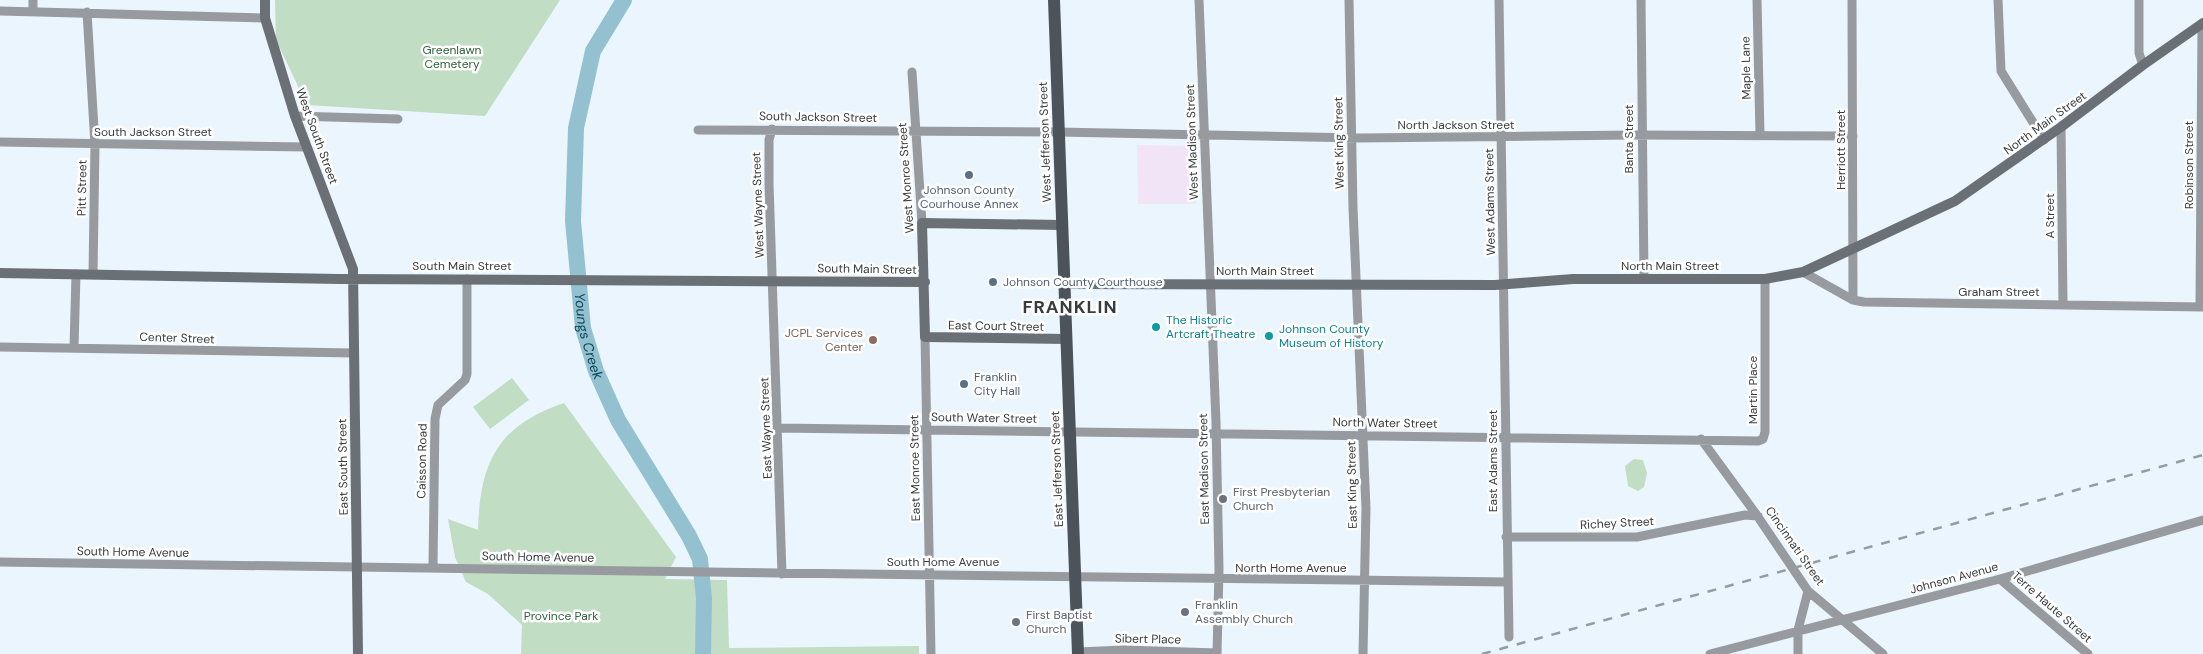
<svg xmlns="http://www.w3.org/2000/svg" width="2203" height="654" viewBox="0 0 2203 654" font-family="'DM Sans',sans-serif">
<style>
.commercial{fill:#f2e4f7}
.green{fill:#c1ddc4}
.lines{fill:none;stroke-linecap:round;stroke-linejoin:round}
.river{stroke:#94c1d0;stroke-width:16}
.street{stroke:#979b9f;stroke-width:9}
.secondary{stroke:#6b7076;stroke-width:10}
.primary{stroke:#4d535a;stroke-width:12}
.rail{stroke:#949ba1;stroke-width:2.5;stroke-dasharray:9 9;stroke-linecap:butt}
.service-dot{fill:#5c6f8a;stroke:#fff;stroke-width:2}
.culture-dot{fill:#0f9aa8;stroke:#fff;stroke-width:2}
.education-dot{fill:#8d6e63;stroke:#fff;stroke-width:2}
.worship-dot{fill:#6b7280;stroke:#fff;stroke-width:2}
.labels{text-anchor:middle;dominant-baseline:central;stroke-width:5;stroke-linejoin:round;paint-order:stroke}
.park-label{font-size:12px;fill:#32623b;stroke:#fff}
.street-label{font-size:12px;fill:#383c3f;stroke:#fff}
.service-label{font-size:12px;fill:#4e5e75;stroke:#fff;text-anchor:start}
.culture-label{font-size:12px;fill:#0d838f;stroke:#fff;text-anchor:start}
.education-label{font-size:12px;fill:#785e54;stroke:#fff;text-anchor:end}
.worship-label{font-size:12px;fill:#5b616d;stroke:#fff;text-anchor:start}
.water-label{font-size:14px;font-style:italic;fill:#084a5a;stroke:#fff}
.district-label{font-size:18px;font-weight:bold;letter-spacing:1px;fill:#383c3f;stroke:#fff}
</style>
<rect width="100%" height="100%" fill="#ebf5fe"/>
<!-- commercial -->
<path class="commercial" d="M1137 145 1195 146 1196 204H1138Z"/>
<!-- green -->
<path class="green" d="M275 0H560L485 116 307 105 276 40Z
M512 378 529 400 490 429 473 407Z
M564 403 676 557 665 579 727 580 729 648 919 646V654H521L522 625 488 594 466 582 455 557 448 519 478 530C480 462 497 426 564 403Z
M1634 459 1643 460 1647 473 1644 487 1638 491 1628 486 1625 466Z"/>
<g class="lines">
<!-- river -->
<path class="river" id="s1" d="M624 0 593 51 576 128 573 221 583 328 596 371 618 420 689 536 700 559 704 599 703 654"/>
<!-- street -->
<path class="street" d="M33 0V11
M1199 0 1216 422 1219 569 1217 654
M1349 0 1353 208 1366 508 1363 654
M1499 0 1509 637
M1641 0 1644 279
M1757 0 1760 135
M1852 0 1853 300
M1998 0 2001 71 2044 140
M2139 0V53L2143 65
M0 11 265 18
M87 12 95 145 93 274
M912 72 922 223
M295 116 398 119
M2061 127 2063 305
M772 129 769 140V184L782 574
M698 130 1058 132 1360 138 1633 135 1853 136
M0 142 306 147
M1803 272 1853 300 1864 302 2203 307
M2200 307 2202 24
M925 337 931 654
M0 347 354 353
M74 348 76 274
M779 428 1758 441 1763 439 1765 432V279
M1701 439 1756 514 1808 591 1883 654
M1506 537H1637L1745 515 1758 516
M0 562C502 568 1005 578 1507 582
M433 566 435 419 438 405 465 380 467 374V279
M2000 579 2088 654
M1078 652 1123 650 1217 653
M1710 654 2000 579 2203 520
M1798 654V630L1808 591"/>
<!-- secondary -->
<path class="secondary" d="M265 0V18L295 116 353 269 358 654
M1061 225 922 223 925 337 1066 339
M0 273 340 279 925 282
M1064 284 1495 285 1573 279H1765L1803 272 1955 201 2061 127 2143 65 2203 23"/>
<!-- primary -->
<path class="primary" d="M1054 0 1078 654"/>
<!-- rail -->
<path class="rail" d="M1482 654 2203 455"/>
</g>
<!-- markers -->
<g class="service-dot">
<circle cx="969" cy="175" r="5"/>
<circle cx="993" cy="282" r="5"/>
<circle cx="964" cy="384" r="5"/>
</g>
<g class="culture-dot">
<circle cx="1156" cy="327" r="5"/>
<circle cx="1269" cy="336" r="5"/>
</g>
<circle class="education-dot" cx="873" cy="340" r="5"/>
<g class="worship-dot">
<circle cx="1223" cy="499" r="5"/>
<circle cx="1185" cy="612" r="5"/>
<circle cx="1016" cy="622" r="5"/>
</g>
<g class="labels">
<!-- park labels -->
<g class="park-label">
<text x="452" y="50">Greenlawn<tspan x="452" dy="14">Cemetery</tspan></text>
<text x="561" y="616">Province Park</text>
</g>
<!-- street labels -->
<g class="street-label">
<text transform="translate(1746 68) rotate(-91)">Maple Lane</text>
<text transform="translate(818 117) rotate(1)">South Jackson Street</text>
<text transform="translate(2045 123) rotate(-36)">North Main Street</text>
<text x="1456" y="125">North Jackson Street</text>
<text x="153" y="132">South Jackson Street</text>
<text transform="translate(317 136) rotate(70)">West South Street</text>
<text transform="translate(1629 139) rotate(-90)">Banta Street</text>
<text transform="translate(1045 142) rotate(-92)">West Jefferson Street</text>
<text transform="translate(1192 142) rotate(-92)">West Madison Street</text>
<text transform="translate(1339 143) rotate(-91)">West King Street</text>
<text transform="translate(1841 150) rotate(-90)">Herriott Street</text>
<text transform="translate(2189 165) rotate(-90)">Robinson Street</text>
<text transform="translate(906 178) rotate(-94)">West Monroe Street</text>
<text transform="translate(82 188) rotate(-89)">Pitt Street</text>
<text transform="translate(1490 202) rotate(-91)">West Adams Street</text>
<text transform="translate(758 205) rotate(-92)">West Wayne Street</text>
<text transform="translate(2050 216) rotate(-90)">A Street</text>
<text x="462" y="266">South Main Street</text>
<text x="1670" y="266">North Main Street</text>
<text transform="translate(867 269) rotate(1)">South Main Street</text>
<text x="1265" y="271">North Main Street</text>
<text x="1999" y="292">Graham Street</text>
<text transform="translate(996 326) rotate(1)">East Court Street</text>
<text transform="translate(177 338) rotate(2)">Center Street</text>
<text transform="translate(1753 390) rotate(-90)">Martin Place</text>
<text transform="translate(984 418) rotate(1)">South Water Street</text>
<text transform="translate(1385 423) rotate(1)">North Water Street</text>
<text transform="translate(766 428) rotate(-92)">East Wayne Street</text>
<text transform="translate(422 461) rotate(-89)">Caisson Road</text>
<text transform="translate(1493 461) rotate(-90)">East Adams Street</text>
<text transform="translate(343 467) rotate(-91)">East South Street</text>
<text transform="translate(915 468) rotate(-91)">East Monroe Street</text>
<text transform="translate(1057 469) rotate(-92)">East Jefferson Street</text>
<text transform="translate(1204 469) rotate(-91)">East Madison Street</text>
<text transform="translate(1352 485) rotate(-91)">East King Street</text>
<text transform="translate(1617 523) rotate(-3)">Richey Street</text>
<text transform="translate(1795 546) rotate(55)">Cincinnati Street</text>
<text transform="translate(133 552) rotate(1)">South Home Avenue</text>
<text transform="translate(538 557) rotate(1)">South Home Avenue</text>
<text x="943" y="562">South Home Avenue</text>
<text x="1291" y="568">North Home Avenue</text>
<text transform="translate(1954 578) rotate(-15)">Johnson Avenue</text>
<text transform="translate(2052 607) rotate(41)">Terre Haute Street</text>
<text transform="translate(1148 639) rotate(1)">Sibert Place</text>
</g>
<!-- service labels -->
<g class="service-label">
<text x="969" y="190" text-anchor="middle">Johnson County<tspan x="969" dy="14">Courhouse Annex</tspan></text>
<text x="1003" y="282">Johnson County Courthouse</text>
<text x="974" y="377">Franklin<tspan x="974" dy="14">City Hall</tspan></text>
</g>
<!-- culture labels -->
<g class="culture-label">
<text x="1166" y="320">The Historic<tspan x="1166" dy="14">Artcraft Theatre</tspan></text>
<text x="1279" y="329">Johnson County<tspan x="1279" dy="14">Museum of History</tspan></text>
</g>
<!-- education labels -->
<g class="education-label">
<text x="863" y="333">JCPL Services<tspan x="863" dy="14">Center</tspan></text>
</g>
<!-- worship labels -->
<g class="worship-label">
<text x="1233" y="492">First Presbyterian<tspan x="1233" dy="14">Church</tspan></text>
<text x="1195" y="605">Franklin<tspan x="1195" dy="14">Assembly Church</tspan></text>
<text x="1026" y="615">First Baptist<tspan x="1026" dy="14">Church</tspan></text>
</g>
<!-- water labels -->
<g class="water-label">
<text stroke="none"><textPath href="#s1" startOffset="348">Youngs Creek</textPath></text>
</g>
<!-- district labels -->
<g class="district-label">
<text x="1070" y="307">FRANKLIN</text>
</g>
</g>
</svg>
